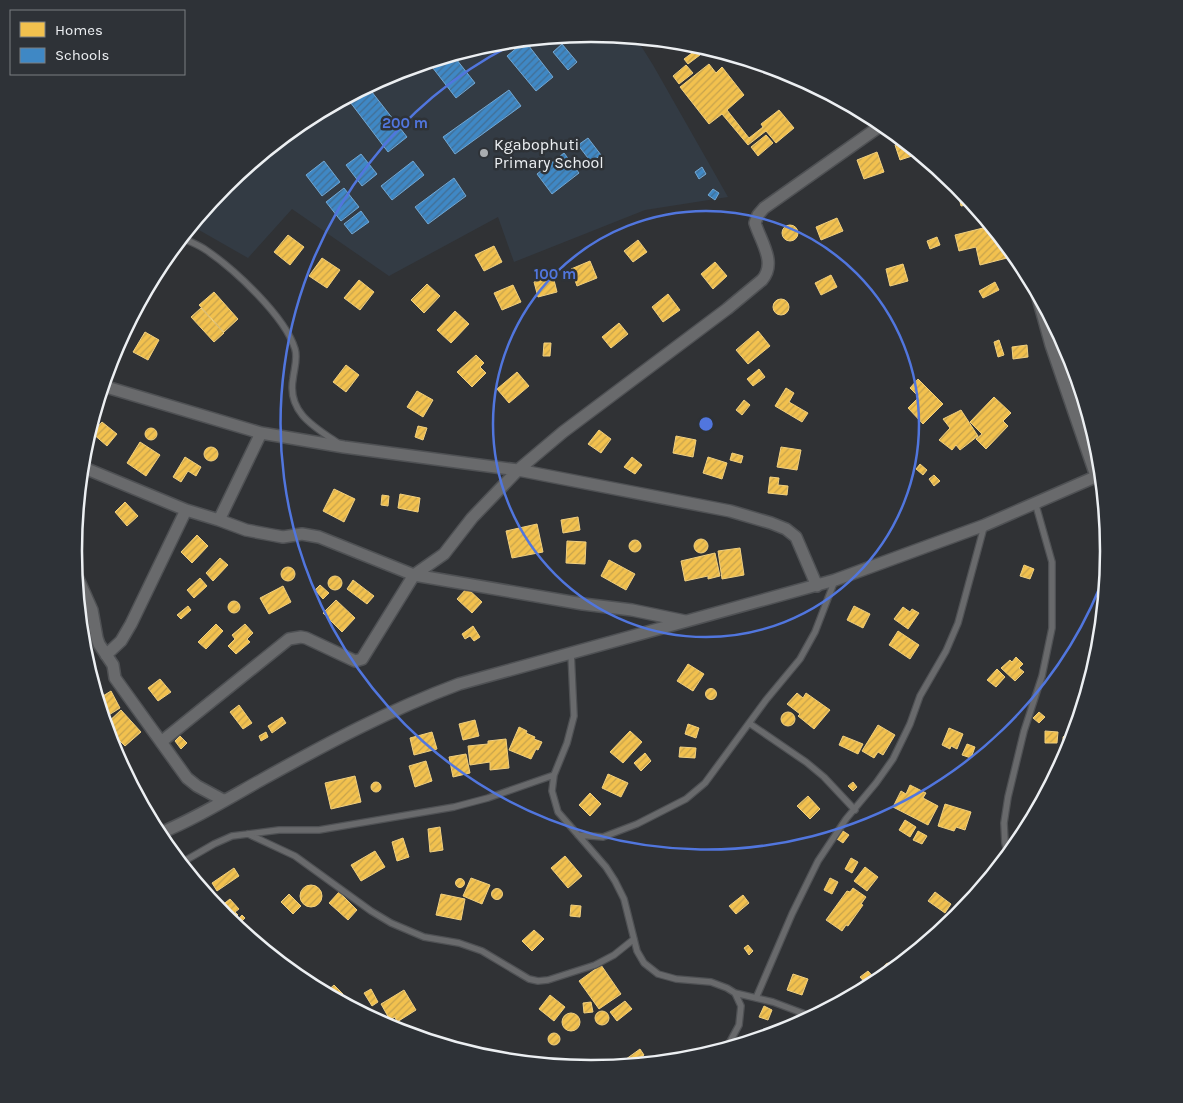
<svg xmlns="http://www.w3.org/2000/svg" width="1183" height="1103" viewBox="0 0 1183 1103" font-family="Karla,sans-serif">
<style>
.built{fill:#333b44}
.homes{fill:url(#homes-hatch);stroke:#f0cf7f}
.schools{fill:url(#schools-hatch);stroke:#73a7d2}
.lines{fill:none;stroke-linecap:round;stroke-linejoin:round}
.lane-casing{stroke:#4f5154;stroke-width:8}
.street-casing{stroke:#4f5154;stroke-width:14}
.lane{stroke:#696a6c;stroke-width:5.5}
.street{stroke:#696a6c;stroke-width:11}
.ring{fill:none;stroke:#5176de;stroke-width:2.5}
.poi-dot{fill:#aaadb0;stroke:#2e3237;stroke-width:2}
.labels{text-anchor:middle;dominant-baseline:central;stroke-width:5;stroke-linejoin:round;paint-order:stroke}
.poi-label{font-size:16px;fill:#eceff2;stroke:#2e3237;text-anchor:start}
.rim{fill:none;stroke:#eceff2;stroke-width:2.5}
.centre{fill:#5176de;stroke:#2e3237;stroke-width:2.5}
.ring-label{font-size:15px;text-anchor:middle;font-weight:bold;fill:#5176de;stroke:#2e3237;stroke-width:5;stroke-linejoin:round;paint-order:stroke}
</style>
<defs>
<pattern id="homes-hatch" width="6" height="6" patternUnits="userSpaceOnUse" patternTransform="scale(1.25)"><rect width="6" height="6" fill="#f2c14e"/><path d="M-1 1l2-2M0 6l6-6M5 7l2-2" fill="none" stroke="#c7a34d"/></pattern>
<pattern id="schools-hatch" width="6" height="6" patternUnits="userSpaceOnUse" patternTransform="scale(1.25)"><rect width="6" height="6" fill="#3f88c5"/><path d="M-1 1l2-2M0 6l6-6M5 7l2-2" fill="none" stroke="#426e93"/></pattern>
</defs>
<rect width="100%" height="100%" fill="#303235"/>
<!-- built -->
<path class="built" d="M592 34 636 38 653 65 728 197 645 210 514 262 498 217 389 276 292 209 248 258 192 226 226 185 304 121 394 73 491 44Z"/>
<!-- homes -->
<path class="homes" d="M696 50 700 55 688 64 684 59Z
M709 64 716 73 722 67 744 95 727 110 749 138 763 127 761 124 779 110 794 128 776 143 766 131 748 145 722 114 709 124 680 87Z
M686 65 693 73 679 84 673 76Z
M766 135 773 143 758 156 751 147Z
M905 142 913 149 915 155 900 160 895 145Z
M877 152 884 172 864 179 857 160Z
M956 184 958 186 973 204 961 206Z
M837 218 843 231 821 240 816 227Z
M782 233a8 8 0 1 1 16 0a8 8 0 1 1-16 0Z
M991 226 993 234 997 233 1003 241 1007 258 980 265 976 247 959 251 955 235Z
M288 235 304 247 290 265 274 252Z
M937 237 940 245 930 249 927 241Z
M638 240 647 252 633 262 624 251Z
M494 246 502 262 484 271 475 255Z
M322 258 340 270 327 288 309 276Z
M590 261 597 278 577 286 571 269Z
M715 262 727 276 713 289 701 274Z
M903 264 908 281 890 286 886 269Z
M831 275 837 287 821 295 815 283Z
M553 276 557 292 538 297 534 282Z
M359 280 374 292 360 310 344 298Z
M995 282 999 290 983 298 979 291Z
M427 284 440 296 424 313 411 300Z
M513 285 521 302 502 310 494 293Z
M214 292 238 319 224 332 199 305Z
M668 294 680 310 663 322 652 307Z
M773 307a8 8 0 1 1 16 0a8 8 0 1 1-16 0Z
M201 308 224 333 214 342 191 317Z
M455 311 469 324 451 343 437 330Z
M619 323 628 334 611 348 602 337Z
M758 331 770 346 748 364 736 350Z
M145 332 159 340 148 360 133 352Z
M999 340 1004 355 998 357 994 342Z
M544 343H551L550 356H543Z
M1027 345 1028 357 1013 359 1012 347Z
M476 355 484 363 480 367 486 373 472 387 457 372Z
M346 365 359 375 346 392 333 382Z
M759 369 765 377 753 386 747 379Z
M517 372 529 386 509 403 497 389Z
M918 379 943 404 923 424 908 408 919 397 910 388Z
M786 388 794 393 789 402 808 413 802 422 775 406Z
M417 391 433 400 423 417 407 407Z
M994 397 1011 413 1003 421 1008 426 986 449 976 439 982 434 970 422Z
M744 400 750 405 742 415 736 410Z
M961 410 978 436 960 450 956 445 952 450 939 440 950 428 943 419Z
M102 422 117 434 107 446 92 433Z
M418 426 427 428 423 440 415 437Z
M145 434a6 6 0 1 1 12 0a6 6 0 1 1-12 0Z
M599 430 611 439 601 453 588 444Z
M676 436 696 440 693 457 673 453Z
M140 442 160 455 146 476 127 463Z
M781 447 801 450 797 470 777 467Z
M204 454a7 7 0 1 1 14 0a7 7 0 1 1-14 0Z
M732 453 743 456 741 463 730 460Z
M185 457 201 467 196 476 188 471 181 482 173 477Z
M632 457 642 465 635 474 624 467Z
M708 457 727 463 722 479 703 473Z
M920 464 927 470 923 475 916 469Z
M934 475 940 481 934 486 929 479Z
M770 477 779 478 778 485 788 486 787 495 768 493Z
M334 489 355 499 344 522 323 511Z
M400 494 420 498 418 512 398 508Z
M382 495 389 496 388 506 381 505Z
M125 502 138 516 127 526 115 512Z
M578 517 580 530 563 533 561 520Z
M537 524 543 552 512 558 506 531Z
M197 535 208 546 192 563 181 552Z
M694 546a7 7 0 1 1 14 0a7 7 0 1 1-14 0Z
M629 546a6 6 0 1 1 12 0a6 6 0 1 1-12 0Z
M567 541 586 542 585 564 566 563Z
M740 548 744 575 722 579 718 551Z
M715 553 720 576 708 579V576L685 581 681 561Z
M220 558 228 565 213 581 206 573Z
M609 560 635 574 626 590 601 576Z
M1024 565 1034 569 1030 579 1020 576Z
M281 574a7 7 0 1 1 14 0a7 7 0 1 1-14 0Z
M328 583a7 7 0 1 1 14 0a7 7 0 1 1-14 0Z
M200 578 207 586 194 598 187 590Z
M353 580 374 596 367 604 347 589Z
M320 585 329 593 323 599 315 590Z
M283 586 291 602 269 614 260 598Z
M467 588 482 602 472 613 457 599Z
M336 600 355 618 342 632 323 613Z
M228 607a6 6 0 1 1 12 0a6 6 0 1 1-12 0Z
M188 606 191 610 181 619 177 615Z
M854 606 870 614 863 628 847 620Z
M903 607 910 612 912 609 919 613 908 629 894 619Z
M216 624 223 631 206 649 198 642Z
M245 624 253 633 247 639 250 642 236 654 228 646 235 639 232 635Z
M473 626 480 637 474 641 470 636 465 639 462 634Z
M898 631 919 645 910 659 889 645Z
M1016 657 1023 664 1019 668 1024 672 1015 681 1001 668 1010 660 1012 662Z
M688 664 704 674 693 691 677 681Z
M997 669 1005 677 996 687 987 680Z
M160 679 171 692 158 701 148 688Z
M705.5 694a5.5 5.5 0 1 1 11 0a5.5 5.5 0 1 1-11 0Z
M111 691 120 708 104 718 98 699Z
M797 693 803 698 806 693 830 710 814 729 798 716 800 714 787 704Z
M239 705 252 723 243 729 230 712Z
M121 710 141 732 125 746 119 740 112 745 106 724Z
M781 719a7 7 0 1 1 14 0a7 7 0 1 1-14 0Z
M1039 712 1045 717 1039 723 1033 718Z
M282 717 286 723 272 733 268 726Z
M475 720 479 736 463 740 459 724Z
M688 724 699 728 696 738 685 734Z
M878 725 895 735 883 755 878 752 874 758 862 751Z
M519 727 527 731 526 733 535 737 534 739 542 742 538 750 536 749 531 759 509 750Z
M949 728 963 734 957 749 951 746 950 749 942 745Z
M630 731 642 742 623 763 610 752Z
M1045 731 1058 732 1057 743H1045Z
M266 732 268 737 261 741 259 736Z
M432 732 437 749 414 755 410 738Z
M1068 732 1074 734 1071 746 1066 745 1063 741V737Z
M180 736 187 743 181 749 175 741Z
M843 736 863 744 858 754 839 745Z
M506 739 509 768 490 770V762L470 765 468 746 488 744V741Z
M967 744 975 747 971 758 962 755Z
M680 747 696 748 695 758 679 757Z
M645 753 651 761 641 771 634 763Z
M466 754 470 773 453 777 449 757Z
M426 761 432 781 415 787 409 766Z
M608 774 628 783 621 797 602 788Z
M355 776 361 802 331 809 325 783Z
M371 787a5 5 0 1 1 10 0a5 5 0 1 1-10 0Z
M853 782 857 787 853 791 848 786Z
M910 785 926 793 923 798 938 806 928 825 893 807 901 791 906 794Z
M590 793 601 804 590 816 579 805Z
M808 796 820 809 810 819 797 806Z
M945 804 971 812 965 830 956 827 954 831 938 826Z
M905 820 916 827 910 837 899 830Z
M440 827 443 850 430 852 428 829Z
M843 831 849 835 843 843 837 839Z
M918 831 927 836 922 844 913 840Z
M403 838 409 857 397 861 392 842Z
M375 851 385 867 361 881 351 865Z
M565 856 582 876 568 888 551 868Z
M851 858 858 862 852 873 845 869Z
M865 867 878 877 867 891 854 881Z
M234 868 239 876 217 891 212 883Z
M471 878 490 885 482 904 463 896Z
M830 878 838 882 832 894 824 890Z
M455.5 883a4.5 4.5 0 1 1 9 0a4.5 4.5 0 1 1-9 0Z
M300 896a11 11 0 1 1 22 0a11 11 0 1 1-22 0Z
M853 888 866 897 861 904 863 905 848 926 846 925 842 931 826 920 847 891 850 892Z
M491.5 894a5.5 5.5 0 1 1 11 0a5.5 5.5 0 1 1-11 0Z
M339 892 357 910 348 920 329 903Z
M935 892 951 904 945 913 928 901Z
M289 894 301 906 293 914 281 902Z
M441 894 465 899 461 920 436 915Z
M743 895 749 903 736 914 729 906Z
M230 899 239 909 235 912 238 915 231 922 214 904 216 901 221 906Z
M571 905 581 906 580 917 570 916Z
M242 915 245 918 236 927 231 922 234 924Z
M534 930 544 939 532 951 522 941Z
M748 945 753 951 749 955 744 948Z
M884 968a5 5 0 1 1 10 0a5 5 0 1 1-10 0Z
M601 965 621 994 599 1009 579 981Z
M868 971 876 980 869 987 860 977Z
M793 974 808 979 802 995 787 990Z
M334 985 343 994 337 1000 325 993Z
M371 989 378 1002 372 1006 364 993Z
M404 990 416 1010 397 1022 395 1017 390 1020 381 1004Z
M550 995 565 1007 554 1021 539 1009Z
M625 1001 632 1009 617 1021 610 1012Z
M591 1002 593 1012 584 1013 583 1003Z
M764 1006 772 1010 768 1020 759 1017Z
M595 1018a7 7 0 1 1 14 0a7 7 0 1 1-14 0Z
M562 1022a9 9 0 1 1 18 0a9 9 0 1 1-18 0Z
M548 1039a6 6 0 1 1 12 0a6 6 0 1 1-12 0Z
M640 1049 644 1055 631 1065 624 1066 622 1062Z"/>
<!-- schools -->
<path class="schools" d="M525 41 553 77 536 91 507 56Z
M562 44 577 62 568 70 553 52Z
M453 55 475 83 456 98 429 63Z
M368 87 407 137 388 152 347 98Z
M509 90 521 106 455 154 443 137Z
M588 138 601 155 591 162 578 145Z
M564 153 579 173 552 194 537 174Z
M361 154 377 174 362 186 346 165Z
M324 161 340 182 322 196 306 175Z
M413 161 424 175 392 200 381 186Z
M702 167 706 174 699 179 695 172Z
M454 178 466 196 428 224 415 207Z
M344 188 359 207 341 221 326 202Z
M713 189 719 193 715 200 708 195Z
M361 211 369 222 352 234 344 224Z"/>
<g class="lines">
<defs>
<path id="lane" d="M183 238C190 242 199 245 206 250 234 269 285 316 295 349 298 359 294 369 293 379 287 412 314 427 338 443
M571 653 574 716 567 743 554 775 552 791 558 812 606 867 615 881 624 899 637 951 644 963 658 974 676 979 711 982 727 988 735 993 773 1002 813 1017
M749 723 806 762 824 777 855 810
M248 834 295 856 371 911 391 923 424 937 459 943 482 951 529 979 538 981 548 980 595 965 614 955 634 939
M578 835 603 837 637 824 686 799 705 783 766 700 800 659 815 632 835 580
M1008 856 1005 843 1004 823 1008 797 1024 731 1042 676 1052 628V562L1035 502
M181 863 214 844 232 836 279 830H319L454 807 488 798 554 775
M756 998 792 914 818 861 846 819 876 783 893 759 910 724 920 696 946 651 958 623 984 527
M726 1049 739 1025 741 1006 735 993"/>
<path id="street" d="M1036 291 1051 345 1096 476
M103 386 261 433 344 447 518 470 730 511 771 523 786 529 796 537 817 586
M82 467 186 510 219 520 261 433
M219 520 246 530 272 535 283 537 302 534 319 537 414 575 583 604 632 610 685 621
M76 574 92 610 97 638 99 644 113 665 115 678 187 778 197 786 223 800
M106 655 121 641 131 624 186 510
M161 742 289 639 301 637 306 638 355 661 362 659 414 575 444 554 472 518 518 470 563 432 727 309 762 280C777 263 761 242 755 223L758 215 764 208 883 124
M158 834C195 819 229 798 263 779 328 743 389 710 459 684L835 580 985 525 1102 474"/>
</defs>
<!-- lane casing -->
<use href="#lane" class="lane-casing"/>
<!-- street casing -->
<use href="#street" class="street-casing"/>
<!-- lane -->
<use href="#lane" class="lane"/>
<!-- street -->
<use href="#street" class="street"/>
</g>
<!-- distance rings -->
<g class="ring">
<circle cx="706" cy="424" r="213"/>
<path d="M1108 566A426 426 0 1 1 519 41"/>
</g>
<!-- markers -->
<circle class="poi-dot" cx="484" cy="153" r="5"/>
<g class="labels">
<!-- poi labels -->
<g class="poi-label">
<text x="494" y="144">Kgabophuti<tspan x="494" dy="18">Primary School</tspan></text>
</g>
</g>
<!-- crop -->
<path d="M0 0H1183V1103H0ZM82 551a509 509 0 1 1 1018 0a509 509 0 1 1-1018 0Z" fill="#2e3237" fill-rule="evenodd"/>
<path class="rim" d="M82 551a509 509 0 1 1 1018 0a509 509 0 1 1-1018 0Z"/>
<circle cx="706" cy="424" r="8" class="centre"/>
<g class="ring-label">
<text x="405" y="128">200 m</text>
<text x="555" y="279">100 m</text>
</g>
<!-- legend -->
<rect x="10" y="10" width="175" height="65" fill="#2e3237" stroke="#7a7e82"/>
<rect x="20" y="22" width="25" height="15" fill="#f2c14e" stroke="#7a7e82"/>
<text x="55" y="35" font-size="15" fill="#eceff2">Homes</text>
<rect x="20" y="48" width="25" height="15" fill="#3f88c5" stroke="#7a7e82"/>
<text x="55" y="60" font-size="15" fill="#eceff2">Schools</text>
</svg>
